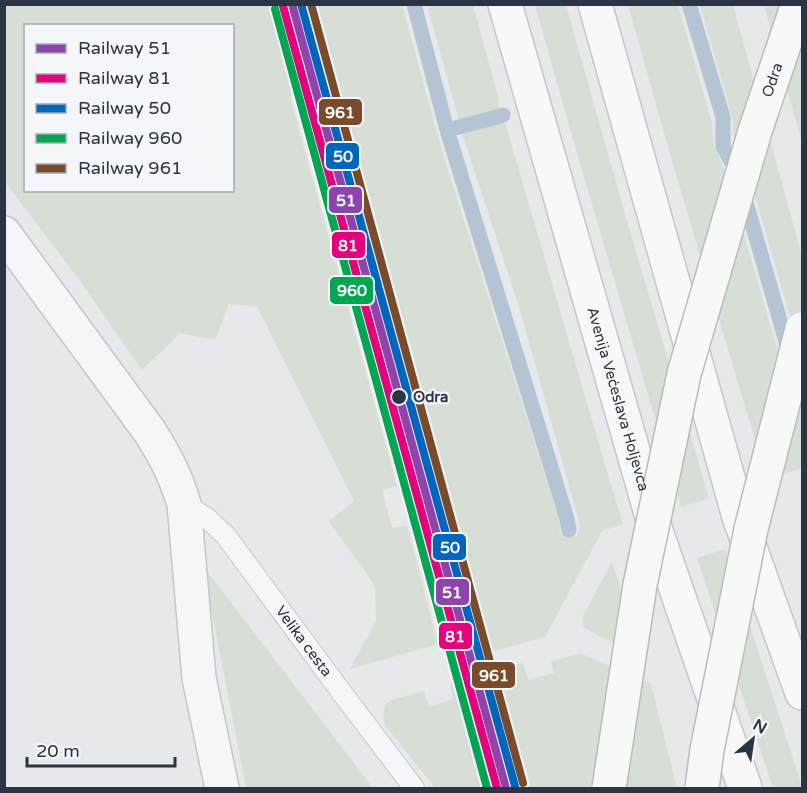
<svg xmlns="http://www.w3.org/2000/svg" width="807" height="793" viewBox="0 0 807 793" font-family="'Varela Round',sans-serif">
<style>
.green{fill:#d6ded6;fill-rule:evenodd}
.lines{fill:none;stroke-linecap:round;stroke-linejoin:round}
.stream{stroke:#b4c4d5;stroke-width:15}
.lane-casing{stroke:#c4c6c8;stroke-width:22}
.street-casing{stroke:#c4c6c8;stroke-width:36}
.secondary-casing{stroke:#c4c6c8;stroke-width:36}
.lane{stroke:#f5f6f7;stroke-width:20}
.street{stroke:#f5f6f7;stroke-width:33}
.secondary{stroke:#f8f8f8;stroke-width:33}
.highway-bridge-casing{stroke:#b8bbbf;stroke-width:36;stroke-linecap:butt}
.highway-bridge{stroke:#f8f8f8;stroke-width:33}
.rail-1-casing{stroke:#f4f6f9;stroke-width:12}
.rail-2-casing{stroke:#f4f6f9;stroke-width:12}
.rail-3-casing{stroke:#f4f6f9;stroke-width:12}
.rail-4-casing{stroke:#f4f6f9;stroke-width:12}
.rail-5-casing{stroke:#f4f6f9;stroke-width:12}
.rail-1{stroke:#8e44ad;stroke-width:8}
.rail-2{stroke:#e5007d;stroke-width:8}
.rail-3{stroke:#0065bd;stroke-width:8}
.rail-4{stroke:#00a651;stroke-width:8}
.rail-5{stroke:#7a4b2a;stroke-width:8}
.stop-dot{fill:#2b3445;stroke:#f4f6f9;stroke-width:2}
.labels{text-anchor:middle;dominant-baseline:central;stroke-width:4.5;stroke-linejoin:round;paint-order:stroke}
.street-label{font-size:15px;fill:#2b3445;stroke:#f4f6f9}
.stop-label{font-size:15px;font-weight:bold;fill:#2b3445;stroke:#f4f6f9;text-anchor:start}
.line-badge{stroke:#f4f6f9;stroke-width:2}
.badge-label{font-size:16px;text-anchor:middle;font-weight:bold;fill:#fff}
</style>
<rect width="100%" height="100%" fill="#e6e8ea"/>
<!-- green -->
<path class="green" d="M4 5H277L303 94 290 97 397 486 382 490 392 528 407 525 438 644 350 669 376 621 375 586 329 521 354 501 257 306 229 304 215 340 180 333 142 370 78 278 5 182ZM26 26H232V190H26Z
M315 5H402L443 154 561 526 559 533 577 536 580 525 520 310 461 130 504 119 608 475 623 524 602 531 545 637 493 651Z
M427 5H473L498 96 500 112 488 118 460 124Z
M535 5H566L627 221 709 498 681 507 574 143Z
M628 5H678L712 123 714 147 726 173 780 358 800 351 747 168 734 142 732 117 700 5H733L802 256V468L767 480 674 168Z
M764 5H802V143Z
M725 549 802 786V788H773L697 558Z
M612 562 642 656 595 634 583 626V616Z
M203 566 373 788H246Z
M580 653 651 684 677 788H531L497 670 523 663 528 680 554 673 551 662Z
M462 681 493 788H435L385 725 383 718 385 705 391 700 424 691 429 707 453 699 450 684Z"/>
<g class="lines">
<!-- stream -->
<path class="stream" d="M414 4 447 130 567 519 569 530
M689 4 723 117V147L737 171 789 352
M447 130 490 119 503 115"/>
<defs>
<g id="lane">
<path id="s1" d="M184 504 207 518 226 536 342 693 414 788"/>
</g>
<path id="street" d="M4 233 150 432C165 456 176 476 184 504L199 678 222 788"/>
<g id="secondary">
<path id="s2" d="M505 4 656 531 745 788"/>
<path d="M595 4 739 517 802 693"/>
</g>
</defs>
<!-- lane casing -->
<use href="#lane" class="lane-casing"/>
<!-- street casing -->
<use href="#street" class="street-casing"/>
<!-- secondary casing -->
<use href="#secondary" class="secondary-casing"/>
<!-- lane -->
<use href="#lane" class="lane"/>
<!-- street -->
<use href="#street" class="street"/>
<!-- secondary -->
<use href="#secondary" class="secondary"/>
<defs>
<g id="highway-bridge">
<path id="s3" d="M609 788 640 585 684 374 755 131 798 4"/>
<path d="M702 788 707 750 751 529 802 329"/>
</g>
</defs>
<!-- highway-bridge casing -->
<use href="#highway-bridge" class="highway-bridge-casing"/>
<!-- highway-bridge -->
<use href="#highway-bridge" class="highway-bridge"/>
<defs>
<path id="rail-1" d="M292 4 506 788"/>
<path id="rail-2" d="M283 6 497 788"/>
<path id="rail-3" d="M301 4 515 786"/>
<path id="rail-4" d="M275 9 487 788"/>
<path id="rail-5" d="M311 4 523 783"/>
</defs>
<!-- rail-1 casing -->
<use href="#rail-1" class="rail-1-casing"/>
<!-- rail-2 casing -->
<use href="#rail-2" class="rail-2-casing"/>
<!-- rail-3 casing -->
<use href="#rail-3" class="rail-3-casing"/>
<!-- rail-4 casing -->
<use href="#rail-4" class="rail-4-casing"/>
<!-- rail-5 casing -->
<use href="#rail-5" class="rail-5-casing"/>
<!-- rail-1 -->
<use href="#rail-1" class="rail-1"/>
<!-- rail-2 -->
<use href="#rail-2" class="rail-2"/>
<!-- rail-3 -->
<use href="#rail-3" class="rail-3"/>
<!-- rail-4 -->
<use href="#rail-4" class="rail-4"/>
<!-- rail-5 -->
<use href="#rail-5" class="rail-5"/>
</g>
<!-- markers -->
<circle class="stop-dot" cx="399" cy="397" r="8"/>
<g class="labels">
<!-- street labels -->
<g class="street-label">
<text stroke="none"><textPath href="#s3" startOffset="728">Odra</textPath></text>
<text stroke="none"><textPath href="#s2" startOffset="411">Avenija Većeslava Holjevca</textPath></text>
<text stroke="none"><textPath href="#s1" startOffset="184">Velika cesta</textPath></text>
</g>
<!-- stop labels -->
<g class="stop-label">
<text x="413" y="397">Odra</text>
</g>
</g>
<g class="line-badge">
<rect x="318" y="98" width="45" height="28" rx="6" fill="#7a4b2a"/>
<rect x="325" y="142" width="35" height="28" rx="6" fill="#0065bd"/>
<rect x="328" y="186" width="35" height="28" rx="6" fill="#8e44ad"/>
<rect x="331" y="231" width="35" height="28" rx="6" fill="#e5007d"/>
<rect x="329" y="276" width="45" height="29" rx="6" fill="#00a651"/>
<rect x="432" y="533" width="35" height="28" rx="6" fill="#0065bd"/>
<rect x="435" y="578" width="35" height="28" rx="6" fill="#8e44ad"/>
<rect x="438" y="622" width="35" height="28" rx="6" fill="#e5007d"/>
<rect x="471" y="661" width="45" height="28" rx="6" fill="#7a4b2a"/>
</g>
<g class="badge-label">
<text x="340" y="118">961</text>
<text x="343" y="162">50</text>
<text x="346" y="206">51</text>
<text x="348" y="251">81</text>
<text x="352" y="296">960</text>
<text x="450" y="553">50</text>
<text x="452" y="598">51</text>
<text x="455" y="642">81</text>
<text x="494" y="681">961</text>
</g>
<!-- border -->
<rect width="807" height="793" fill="none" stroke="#2b3445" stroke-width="12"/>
<!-- legend -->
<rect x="24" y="24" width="210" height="168" fill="#f4f6f9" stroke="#a4a8b1" stroke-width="1.5"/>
<rect x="36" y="44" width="30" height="9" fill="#8e44ad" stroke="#a4a8b1" stroke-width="1.5"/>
<text x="78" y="54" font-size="18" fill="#2b3445">Railway 51</text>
<rect x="36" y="74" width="30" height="9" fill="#e5007d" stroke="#a4a8b1" stroke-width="1.5"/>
<text x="78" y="84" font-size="18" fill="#2b3445">Railway 81</text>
<rect x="36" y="104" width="30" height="9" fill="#0065bd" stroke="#a4a8b1" stroke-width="1.5"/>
<text x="78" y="114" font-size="18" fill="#2b3445">Railway 50</text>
<rect x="36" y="134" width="30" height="9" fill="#00a651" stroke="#a4a8b1" stroke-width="1.5"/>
<text x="78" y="144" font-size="18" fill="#2b3445">Railway 960</text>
<rect x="36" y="164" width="30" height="9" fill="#7a4b2a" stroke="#a4a8b1" stroke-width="1.5"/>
<text x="78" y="174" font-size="18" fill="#2b3445">Railway 961</text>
<!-- north arrow -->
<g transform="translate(753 739) rotate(29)" stroke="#f4f6f9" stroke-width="4.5" paint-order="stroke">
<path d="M0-4.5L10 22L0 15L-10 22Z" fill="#2b3445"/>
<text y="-9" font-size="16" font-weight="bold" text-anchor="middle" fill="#2b3445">N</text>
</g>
<!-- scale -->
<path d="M27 757v9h148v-9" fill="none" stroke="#2b3445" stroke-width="3"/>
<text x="36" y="757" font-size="18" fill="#2b3445" stroke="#f4f6f9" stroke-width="4.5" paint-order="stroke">20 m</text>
</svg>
